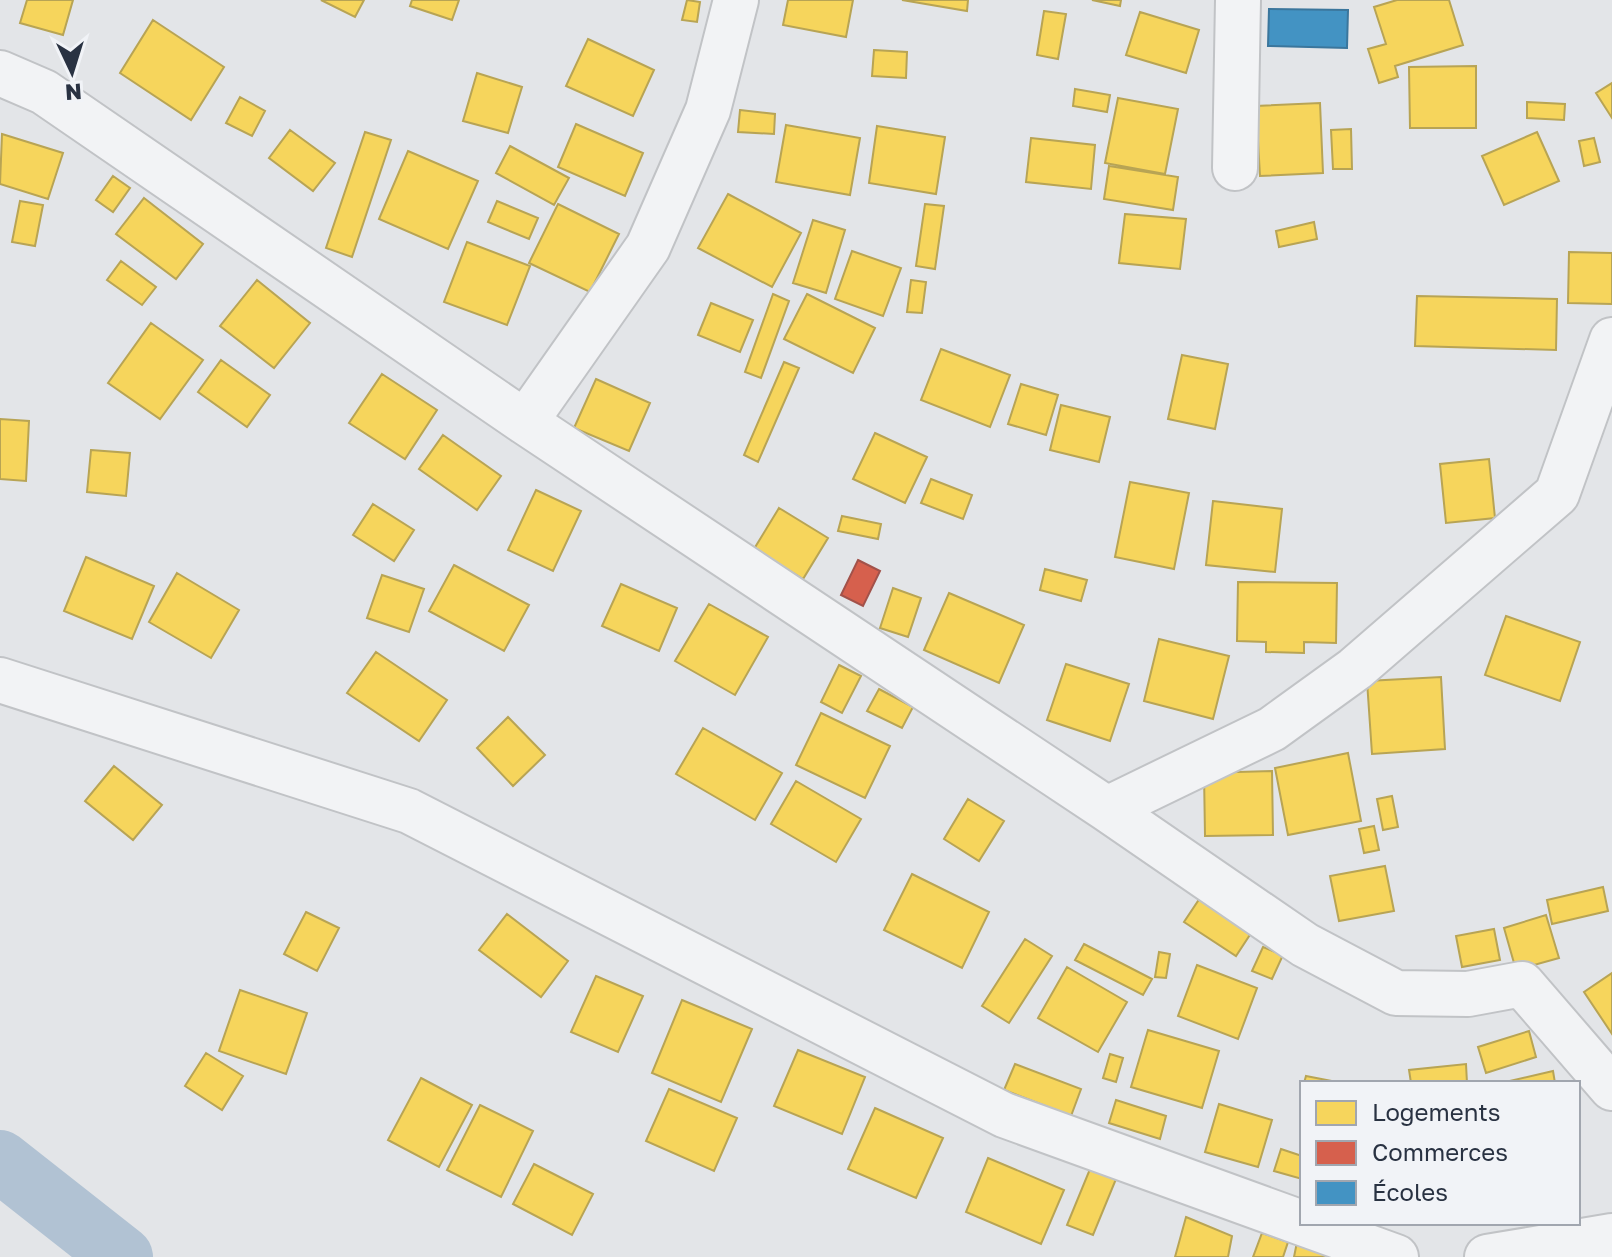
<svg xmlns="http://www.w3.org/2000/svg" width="1612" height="1257" viewBox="0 0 1612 1257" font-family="'Golos Text',sans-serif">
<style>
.homes{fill:#f6d55c;stroke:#b8a454;stroke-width:2}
.shops{fill:#d6604d;stroke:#a2524a;stroke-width:2}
.schools{fill:#4393c3;stroke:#3b769c;stroke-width:2}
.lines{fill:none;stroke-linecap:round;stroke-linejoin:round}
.river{stroke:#b1c2d3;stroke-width:62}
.minor-casing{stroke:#c1c3c6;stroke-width:48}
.minor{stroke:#f2f3f5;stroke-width:44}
</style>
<rect width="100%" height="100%" fill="#e3e5e8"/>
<!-- homes -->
<path class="homes" d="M27 0H73L63 35 20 23Z
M321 0H364L355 17Z
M412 0H459L452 20 410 6Z
M687 0 700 2 697 22 682 20Z
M788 0H853L846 37 783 25Z
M902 0H968L967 11Z
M1092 0H1121L1120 6Z
M1397 0H1449L1463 45 1395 66 1398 77 1379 83 1368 49 1386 44 1374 7Z
M1044 11 1066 14 1058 59 1037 55Z
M1140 12 1199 30 1186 73 1126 55Z
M153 20 224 67 191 120 120 73Z
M588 39 654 70 633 116 566 86Z
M874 50 907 52 906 78 872 76Z
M1476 66V128H1410L1409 67Z
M477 73 522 87 508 133 463 121Z
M1612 83V118L1596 93Z
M1075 89 1110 95 1107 112 1073 106Z
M240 97 265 111 252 136 226 123Z
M1118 98 1178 109 1165 174 1105 163Z
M1527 102 1565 104 1564 120 1527 118Z
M1320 103 1323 173 1260 176 1256 106Z
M740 110 775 114 774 134 738 132Z
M576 124 643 153 625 196 558 167Z
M786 125 860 138 850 195 776 182Z
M877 126 945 137 936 194 869 183Z
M1351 129 1352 169H1333L1331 130Z
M290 130 335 163 313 191 269 158Z
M365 132 391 140 352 257 326 248Z
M1537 132 1559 181 1504 205 1482 156Z
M2 134 63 153 48 199 0 184Z
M1031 138 1095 145 1091 189 1026 182Z
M1594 138 1600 162 1584 166 1579 141Z
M510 146 569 178 554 205 496 173Z
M408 151 478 181 448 249 379 219Z
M1109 166 1178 177 1173 210 1104 199Z
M113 176 130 188 113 212 96 200Z
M728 194 801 233 772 287 698 248Z
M144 198 203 244 176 279 116 234Z
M20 201 43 205 35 246 12 242Z
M497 201 538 218 529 239 488 222Z
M558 204 619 234 590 292 529 263Z
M925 204 944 206 935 269 916 266Z
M1125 214 1186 219 1180 269 1119 263Z
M813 220 845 230 826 293 793 283Z
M1314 222 1317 239 1279 247 1276 231Z
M467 242 530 266 507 325 444 302Z
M852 251 901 268 883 316 835 299Z
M1569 252 1612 253V304L1568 303Z
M121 261 156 287 142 305 107 280Z
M257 280 310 323 274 368 220 326Z
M911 280 926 282 922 313 907 312Z
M773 294 789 301 761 378 745 372Z
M807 294 875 328 853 373 784 339Z
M1417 296 1557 299 1556 350 1415 346Z
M711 303 753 320 740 352 698 335Z
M151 323 203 360 160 419 108 383Z
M941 349 1010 375 990 427 921 400Z
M1182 355 1228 364 1215 429 1168 419Z
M221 360 270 395 247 427 198 392Z
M784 362 799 368 758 462 744 455Z
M382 374 437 410 405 459 349 423Z
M596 379 650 403 629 451 574 428Z
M1021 384 1058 395 1046 435 1008 424Z
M1061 405 1110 417 1099 462 1050 450Z
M0 419 29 421 26 481 0 479Z
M875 433 927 457 905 503 853 479Z
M443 435 501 476 477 510 419 469Z
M91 450 130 453 126 496 87 492Z
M1489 459 1495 518 1446 523 1440 464Z
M931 479 972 495 963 519 921 503Z
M1130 482 1189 493 1174 569 1115 557Z
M536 490 581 511 553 571 508 550Z
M1213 501 1282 509 1275 572 1206 565Z
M373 504 414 530 394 561 353 535Z
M779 508 828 538 803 579 754 549Z
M842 516 881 524 878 539 838 531Z
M86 557 154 586 132 639 64 611Z
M454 565 529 605 504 651 429 611Z
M1045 569 1087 580 1081 601 1040 590Z
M177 573 239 610 211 658 149 622Z
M382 575 424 589 409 632 367 618Z
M1238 582 1337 583 1336 643 1304 642V653L1266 652V642L1237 641Z
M621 584 677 608 659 651 602 626Z
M893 588 921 598 908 637 880 628Z
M949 593 1024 625 999 683 924 650Z
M709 604 768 637 735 695 675 661Z
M1506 616 1580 642 1560 701 1485 675Z
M1159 639 1229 656 1213 719 1144 701Z
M376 652 447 700 419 741 347 693Z
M1066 664 1129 684 1110 741 1047 720Z
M839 665 861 676 842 713 821 702Z
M1441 677 1445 749 1372 754 1367 681Z
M879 689 913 707 902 728 867 711Z
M821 713 890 746 865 798 796 765Z
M508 717 545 755 513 786 477 748Z
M703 728 782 773 755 820 676 774Z
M1348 753 1361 821 1288 835 1275 768Z
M114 766 162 805 133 840 85 801Z
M1272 771 1273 835 1205 836 1204 773Z
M796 781 861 819 836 862 771 824Z
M1392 796 1398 827 1383 830 1377 799Z
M968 799 1004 821 979 861 944 839Z
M1374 826 1379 850 1364 853 1359 829Z
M1385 866 1394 911 1339 921 1330 876Z
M912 874 989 912 962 968 884 930Z
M1603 887 1608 911 1552 924 1547 900Z
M1206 889 1257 924 1236 956 1184 922Z
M306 912 339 928 317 971 284 954Z
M507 914 568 961 541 997 479 950Z
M1546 915 1559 958 1516 970 1504 928Z
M1494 929 1500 960 1462 967 1456 936Z
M1025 939 1052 956 1009 1023 982 1006Z
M1084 944 1152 979 1143 995 1075 960Z
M1263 947 1283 955 1272 979 1252 971Z
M1159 952 1170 954 1166 978 1155 977Z
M1197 965 1257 988 1238 1039 1178 1016Z
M1067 967 1127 1002 1098 1052 1038 1018Z
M1612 973V1034L1584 992Z
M596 976 643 996 618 1052 571 1032Z
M240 990 307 1013 286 1074 219 1051Z
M682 1000 752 1029 721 1102 652 1073Z
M1148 1030 1219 1051 1202 1108 1131 1087Z
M1529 1031 1536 1057 1486 1073 1478 1047Z
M798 1050 865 1077 842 1134 774 1106Z
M206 1053 243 1076 222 1110 185 1086Z
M1110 1054 1123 1058 1116 1082 1103 1078Z
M1015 1064 1081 1089 1071 1116 1004 1090Z
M1466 1064 1467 1083H1411L1409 1070Z
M1553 1071 1555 1083H1501Z
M1306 1076 1342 1083H1304Z
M421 1078 472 1105 439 1167 388 1140Z
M669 1089 737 1118 714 1171 646 1141Z
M1116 1100 1166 1116 1160 1139 1109 1123Z
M1219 1104 1272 1120 1258 1167 1205 1152Z
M480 1105 533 1131 501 1197 447 1170Z
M875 1108 943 1138 916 1198 848 1169Z
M1281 1149 1302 1156V1179L1274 1171Z
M988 1158 1064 1190 1041 1244 966 1212Z
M534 1164 593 1194 572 1235 513 1204Z
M1090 1169 1116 1179 1093 1235 1067 1225Z
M1186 1217 1232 1236 1228 1257H1175Z
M1262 1233 1288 1242 1283 1257H1253Z
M1297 1242 1346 1257H1294Z"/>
<!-- shops -->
<path class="shops" d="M858 560 880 571 863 606 841 595Z"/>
<!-- schools -->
<path class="schools" d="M1269 9 1348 10 1347 48 1268 46Z"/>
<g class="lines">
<!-- river -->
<path class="river" d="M0 1161 122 1257"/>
<defs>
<path id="minor" d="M0 73 44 92 522 420 1107 809 1305 945 1396 993 1468 994 1522 984 1612 1088
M1235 168 1238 0
M525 422 648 247 708 110 736 0
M0 680 409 811 1004 1115 1302 1223
M1107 809 1272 729 1355 669 1557 494 1612 340
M1302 1223 1396 1257
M1487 1257 1612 1236"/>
</defs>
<!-- minor casing -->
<use href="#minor" class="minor-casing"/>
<!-- minor -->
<use href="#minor" class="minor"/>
</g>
<!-- legend -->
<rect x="1300" y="1081" width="280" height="144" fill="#f1f3f7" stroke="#a1a6af" stroke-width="2"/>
<rect x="1316" y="1101" width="40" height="24" fill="#f6d55c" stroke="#a1a6af" stroke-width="2"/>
<text x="1372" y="1121" font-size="24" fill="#293242">Logements</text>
<rect x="1316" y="1141" width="40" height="24" fill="#d6604d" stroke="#a1a6af" stroke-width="2"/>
<text x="1372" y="1161" font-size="24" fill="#293242">Commerces</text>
<rect x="1316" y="1181" width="40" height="24" fill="#4393c3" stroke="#a1a6af" stroke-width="2"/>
<text x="1372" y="1201" font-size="24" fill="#293242">Écoles</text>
<!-- north arrow -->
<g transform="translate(72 72) rotate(176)" stroke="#f1f3f7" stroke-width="6" paint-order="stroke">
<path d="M0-6L14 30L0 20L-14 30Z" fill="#293242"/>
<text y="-12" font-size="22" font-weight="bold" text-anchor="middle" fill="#293242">N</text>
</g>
</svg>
